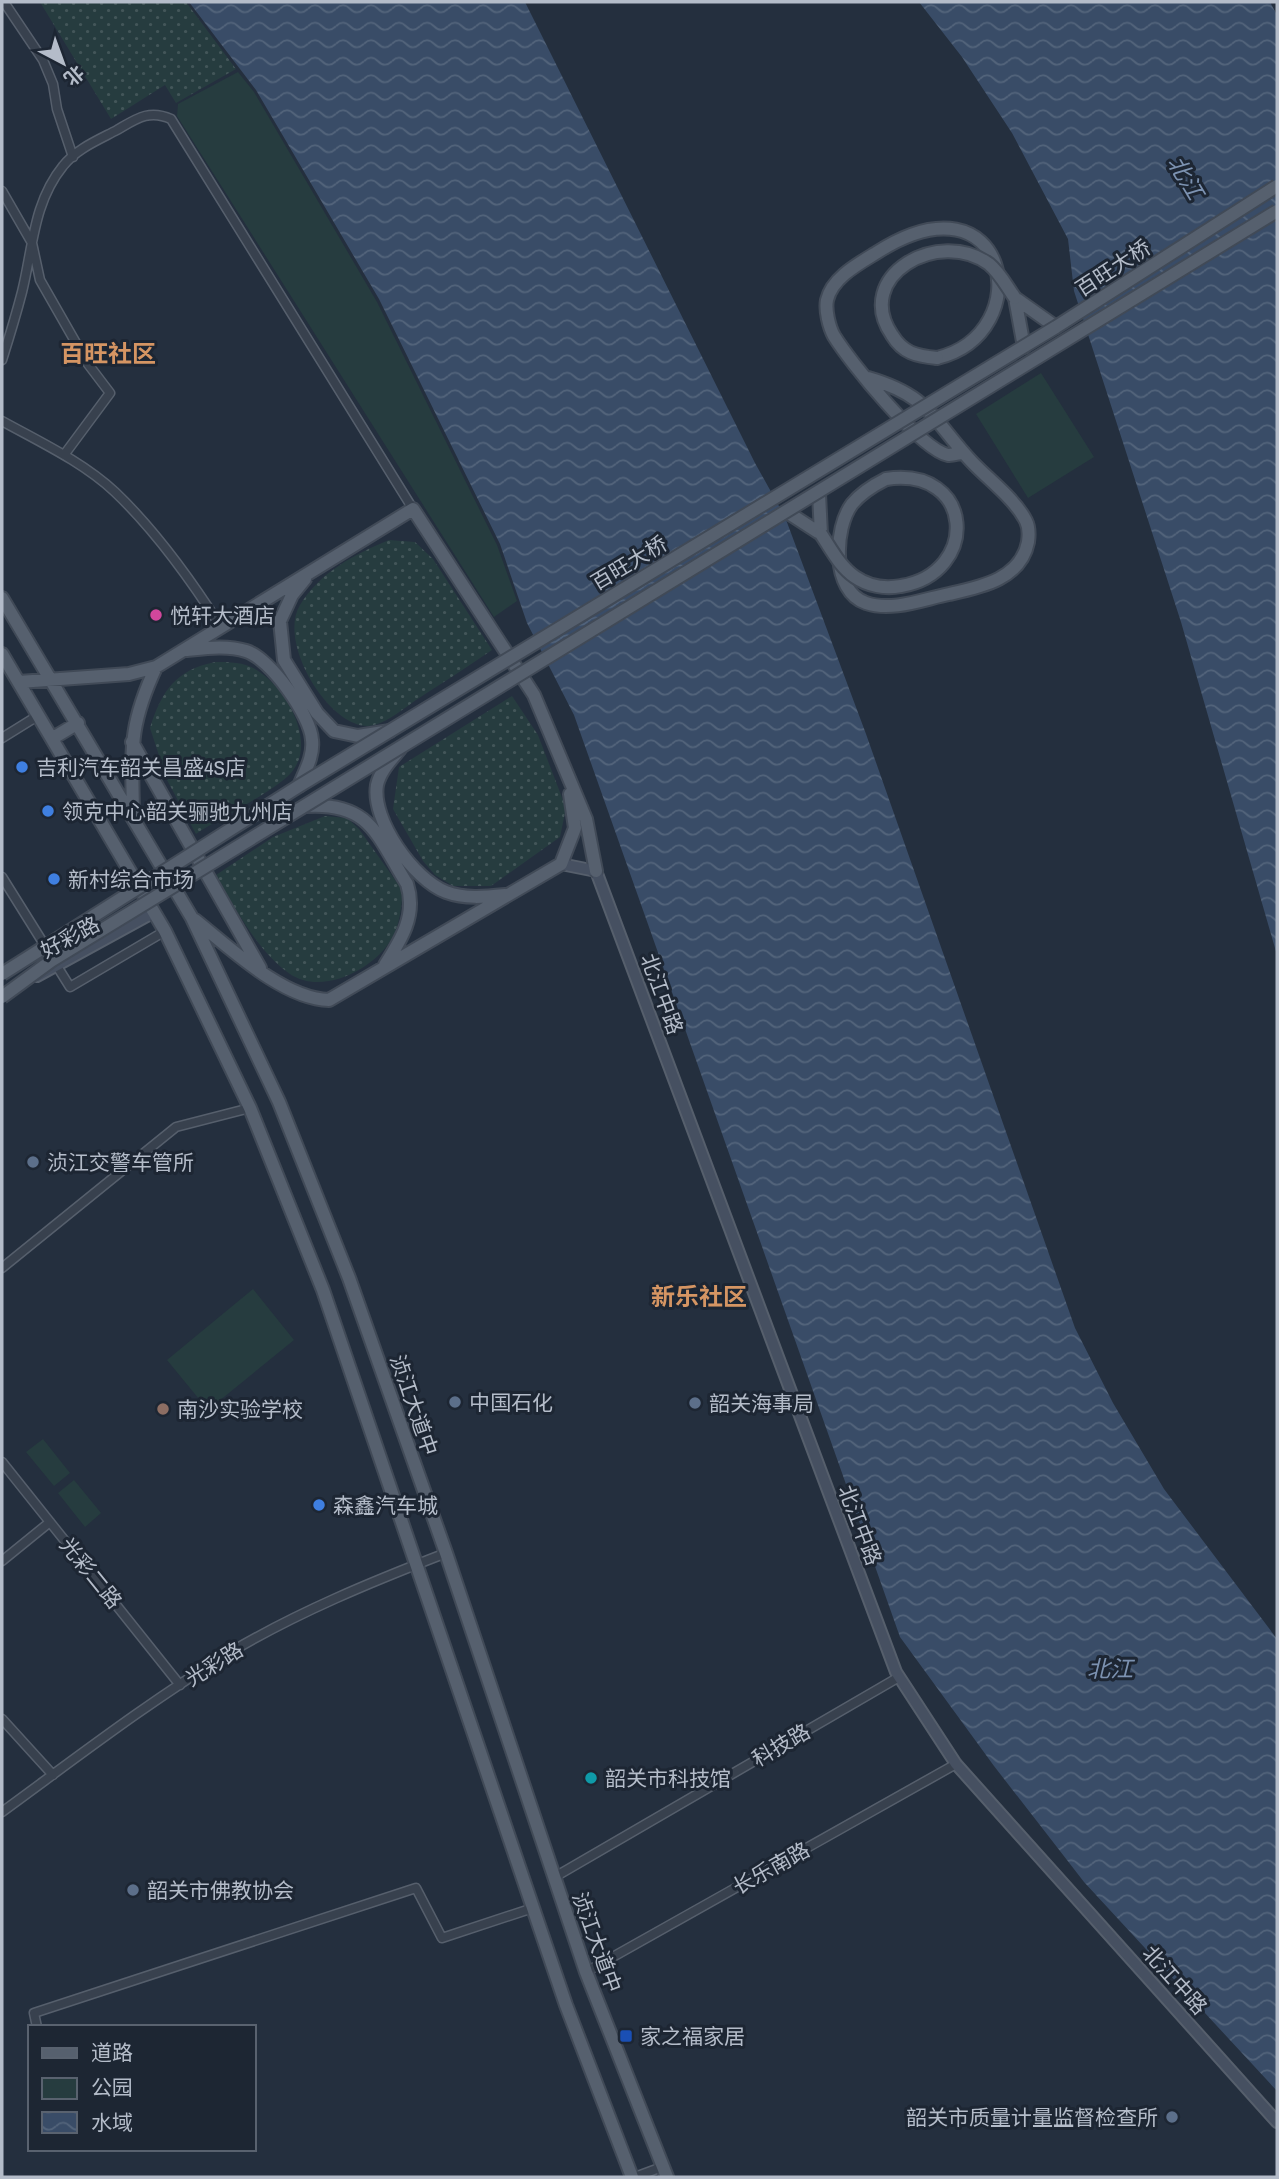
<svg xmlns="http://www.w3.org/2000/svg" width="1279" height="2179" viewBox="0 0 1279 2179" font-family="'Archivo Narrow','Noto Sans SC',sans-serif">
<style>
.grass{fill:url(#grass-dots)}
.park{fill:#263c3f}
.water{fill:url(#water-waves)}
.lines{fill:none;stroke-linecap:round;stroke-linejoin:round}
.street-casing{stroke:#565f6c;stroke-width:11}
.secondary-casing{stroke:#565f6c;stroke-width:14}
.primary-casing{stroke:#414a57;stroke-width:16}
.street{stroke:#38414e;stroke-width:8}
.secondary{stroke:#465061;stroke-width:10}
.primary{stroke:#56606e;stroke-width:12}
.primary-bridge-casing{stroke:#414a57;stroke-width:16;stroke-linecap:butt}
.primary-bridge{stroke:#56606e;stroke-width:12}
.hotel-dot{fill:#d1479c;stroke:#1d2633;stroke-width:2.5}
.shop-dot{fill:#3f7fe0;stroke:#1d2633;stroke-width:2.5}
.service-dot{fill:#5c6f8a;stroke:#1d2633;stroke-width:2.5}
.education-dot{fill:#8d6e63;stroke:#1d2633;stroke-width:2.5}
.culture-dot{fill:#0f9aa8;stroke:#1d2633;stroke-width:2.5}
.transit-dot{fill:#1a4fb4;stroke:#1d2633;stroke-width:2.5}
.labels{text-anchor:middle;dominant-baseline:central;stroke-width:6;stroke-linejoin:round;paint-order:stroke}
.street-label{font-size:21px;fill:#b4bcc9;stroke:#1d2633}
.poi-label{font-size:21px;fill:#b4bcc9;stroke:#1d2633;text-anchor:start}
.water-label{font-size:23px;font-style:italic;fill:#7c92b1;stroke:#1d2633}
.quarter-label{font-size:24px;font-weight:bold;fill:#d59563;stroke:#1d2633}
</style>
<defs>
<pattern id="grass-dots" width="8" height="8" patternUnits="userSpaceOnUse" patternTransform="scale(1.75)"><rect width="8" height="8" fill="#263c3f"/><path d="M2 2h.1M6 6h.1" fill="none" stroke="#435659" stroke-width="1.8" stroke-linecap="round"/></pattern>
<pattern id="water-waves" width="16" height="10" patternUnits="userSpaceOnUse" patternTransform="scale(1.75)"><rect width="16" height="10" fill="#394c67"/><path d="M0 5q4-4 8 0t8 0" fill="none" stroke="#53647b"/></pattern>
</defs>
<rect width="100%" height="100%" fill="#242f3e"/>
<!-- grass -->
<path class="grass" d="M40 2H186L236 69 176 103 165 85 111 119Z
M389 540 415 542 433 559 492 650C467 667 441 684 416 700 403 709 389 721 374 725 334 736 276 644 300 605 320 572 355 554 389 540Z
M215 662C232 662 247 662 261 673 289 693 319 747 288 776 269 794 220 818 196 834L167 780 150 728C162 690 176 670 215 662Z
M512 696 538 735 566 808 560 837 491 886H453L435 875 423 861 393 809 399 767Z
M325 816 347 818 359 829 403 891C401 908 400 924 392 938 375 969 322 996 290 974 257 951 236 909 216 875L273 837Z"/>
<!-- park -->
<path class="park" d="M238 72 254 92 377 302 497 545 517 601 494 617 177 116 178 104Z
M1041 373 1094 457 1028 498 976 414Z
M253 1289 294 1340 208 1410 167 1360Z
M43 1439 70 1473 54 1486 26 1452Z
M74 1480 101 1513 85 1527 58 1493Z"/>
<!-- water -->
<path class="water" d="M189 2H525L755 463 785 517 866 734 1075 1328 1113 1403 1164 1489 1277 1639V2091L1084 1882 994 1766 900 1637 574 715 527 623 500 544 379 299 256 90Z
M919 2H1270L1277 15V955L1181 622 1074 291 1068 239 1012 133 962 57Z"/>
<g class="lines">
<defs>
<path id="street" d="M4 2 43 60 53 84 57 109 73 157
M2 191 32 243 40 280 88 364 110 393 64 455
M2 360C9 338 16 315 22 292 33 248 33 203 63 166 76 149 98 140 117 130 136 119 149 109 171 119L413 509
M2 421C40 442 83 462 115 492 156 531 191 580 221 627
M2 738 39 715
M2 877 47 949
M55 963 70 987 165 931
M2 1268 176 1127 250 1108
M2 1462 180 1685
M2 1561 50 1522
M2 1719 53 1775
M2 1812C76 1758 150 1701 229 1653 298 1612 371 1582 446 1553
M553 1878 899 1677
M586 1972 956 1764
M37 2027 34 2013 416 1888 442 1938 533 1908
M635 2177 662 2167"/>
<path id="secondary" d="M561 864 596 871 896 1672 956 1764 1277 2122
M37 976 154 912"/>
<path id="primary" d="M1015 298 1056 327
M1015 298 1024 347
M937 358C1040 333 1009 167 876 253 858 264 832 278 827 300 825 310 829 327 834 336 850 362 920 449 948 455 952 455 959 453 964 453
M868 378C930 396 932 419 972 462 989 480 1015 499 1026 521 1029 527 1029 535 1028 542 1021 579 981 587 949 594 924 599 892 612 866 603 831 591 834 528 852 504 861 493 874 485 886 479
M819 494 821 534
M787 512 821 534
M305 579 292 595 280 621 284 660 317 713 334 731 358 736 390 731
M2 598 192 918 279 1102 349 1278 446 1553 586 1972 667 2177
M187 650C206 648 227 645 246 651 270 658 311 716 312 740 314 756 305 771 299 786
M2 654 165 931 250 1108 323 1290 566 2005 632 2177
M19 682 129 674 156 667 413 509 534 695 586 819 596 871
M53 738 78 723
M132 742 260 968
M400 749C391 760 380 771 377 785 371 820 414 880 446 892 465 899 485 897 505 895
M306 806C371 802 377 836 407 884 417 915 401 940 385 965
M133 813C132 750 128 727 156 667
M195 920C230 948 283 999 329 1000L561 864 575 828 570 794"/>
</defs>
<!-- street casing -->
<use href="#street" class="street-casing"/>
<!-- secondary casing -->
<use href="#secondary" class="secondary-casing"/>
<!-- primary casing -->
<use href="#primary" class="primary-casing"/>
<!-- street -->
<use href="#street" class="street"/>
<!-- secondary -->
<use href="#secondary" class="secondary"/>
<!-- primary -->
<use href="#primary" class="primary"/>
<defs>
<path id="primary-bridge" d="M937 358C916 356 903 353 892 335 852 276 939 227 989 264 1000 273 1007 287 1015 298
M821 534C831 549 840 567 855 577 868 586 885 589 901 586 980 573 975 466 886 479
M2 974 299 786 1056 327 1277 186
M2 997 51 961 1277 211"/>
</defs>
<!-- primary-bridge casing -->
<use href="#primary-bridge" class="primary-bridge-casing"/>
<!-- primary-bridge -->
<use href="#primary-bridge" class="primary-bridge"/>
</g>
<!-- markers -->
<circle class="hotel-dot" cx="156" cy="615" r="7"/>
<g class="shop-dot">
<circle cx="22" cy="767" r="7"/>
<circle cx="48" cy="811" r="7"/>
<circle cx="54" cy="879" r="7"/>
<circle cx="319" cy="1505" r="7"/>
</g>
<g class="service-dot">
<circle cx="33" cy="1162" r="7"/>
<circle cx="455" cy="1402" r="7"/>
<circle cx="695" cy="1403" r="7"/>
<circle cx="133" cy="1890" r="7"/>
<circle cx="1172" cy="2117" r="7"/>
</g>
<circle class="education-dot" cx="163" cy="1409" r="7"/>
<circle class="culture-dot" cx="591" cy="1778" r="7"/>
<rect class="transit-dot" x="619" y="2029" width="14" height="14" rx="3.5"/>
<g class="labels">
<!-- street labels -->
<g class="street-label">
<text transform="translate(1113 268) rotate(-33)">百旺大桥</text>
<text transform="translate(629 563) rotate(-31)">百旺大桥</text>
<text transform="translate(70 937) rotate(-28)">好彩路</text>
<text transform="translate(662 994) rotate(70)">北江中路</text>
<text transform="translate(414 1405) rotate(71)">浈江大道中</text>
<text transform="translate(860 1525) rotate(69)">北江中路</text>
<text transform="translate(91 1573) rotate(51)">光彩二路</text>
<text transform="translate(214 1664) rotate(-32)">光彩路</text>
<text transform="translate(781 1745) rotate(-30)">科技路</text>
<text transform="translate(771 1868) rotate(-29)">长乐南路</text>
<text transform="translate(597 1942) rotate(70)">浈江大道中</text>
<text transform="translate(1175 1980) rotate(48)">北江中路</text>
</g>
<!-- poi labels -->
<g class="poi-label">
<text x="170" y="615">悦轩大酒店</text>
<text x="36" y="767">吉利汽车韶关昌盛4S店</text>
<text x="62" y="811">领克中心韶关骊驰九州店</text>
<text x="68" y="879">新村综合市场</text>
<text x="47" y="1162">浈江交警车管所</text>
<text x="469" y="1402">中国石化</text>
<text x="709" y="1403">韶关海事局</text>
<text x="177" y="1409">南沙实验学校</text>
<text x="333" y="1505">森鑫汽车城</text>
<text x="605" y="1778">韶关市科技馆</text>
<text x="147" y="1890">韶关市佛教协会</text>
<text x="640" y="2036">家之福家居</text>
<text x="1158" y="2117" text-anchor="end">韶关市质量计量监督检查所</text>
</g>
<!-- water labels -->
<g class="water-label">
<text transform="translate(1186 177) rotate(59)">北江</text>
<text x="1110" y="1668">北江</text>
</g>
<!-- quarter labels -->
<g class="quarter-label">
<text x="108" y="353">百旺社区</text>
<text x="699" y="1296">新乐社区</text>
</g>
</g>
<!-- border -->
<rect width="1279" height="2179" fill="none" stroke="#b4bcc9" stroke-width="7"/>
<!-- legend -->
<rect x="28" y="2025" width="228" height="126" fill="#1d2633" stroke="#59626f" stroke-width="2"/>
<rect x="42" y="2048" width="35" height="10" fill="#56606e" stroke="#59626f" stroke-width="2"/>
<text x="91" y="2060" font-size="21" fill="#b4bcc9">道路</text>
<rect x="42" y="2078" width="35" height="21" fill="#263c3f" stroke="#59626f" stroke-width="2"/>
<text x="91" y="2095" font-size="21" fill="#b4bcc9">公园</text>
<rect x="42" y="2112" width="35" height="21" fill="url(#water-waves)" stroke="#59626f" stroke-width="2"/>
<text x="91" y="2130" font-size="21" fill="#b4bcc9">水域</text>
<!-- north arrow -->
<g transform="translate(63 63) rotate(139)" stroke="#1d2633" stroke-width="5" paint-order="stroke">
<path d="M0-5L12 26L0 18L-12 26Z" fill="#b4bcc9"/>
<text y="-10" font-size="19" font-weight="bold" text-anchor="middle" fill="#b4bcc9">北</text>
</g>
</svg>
